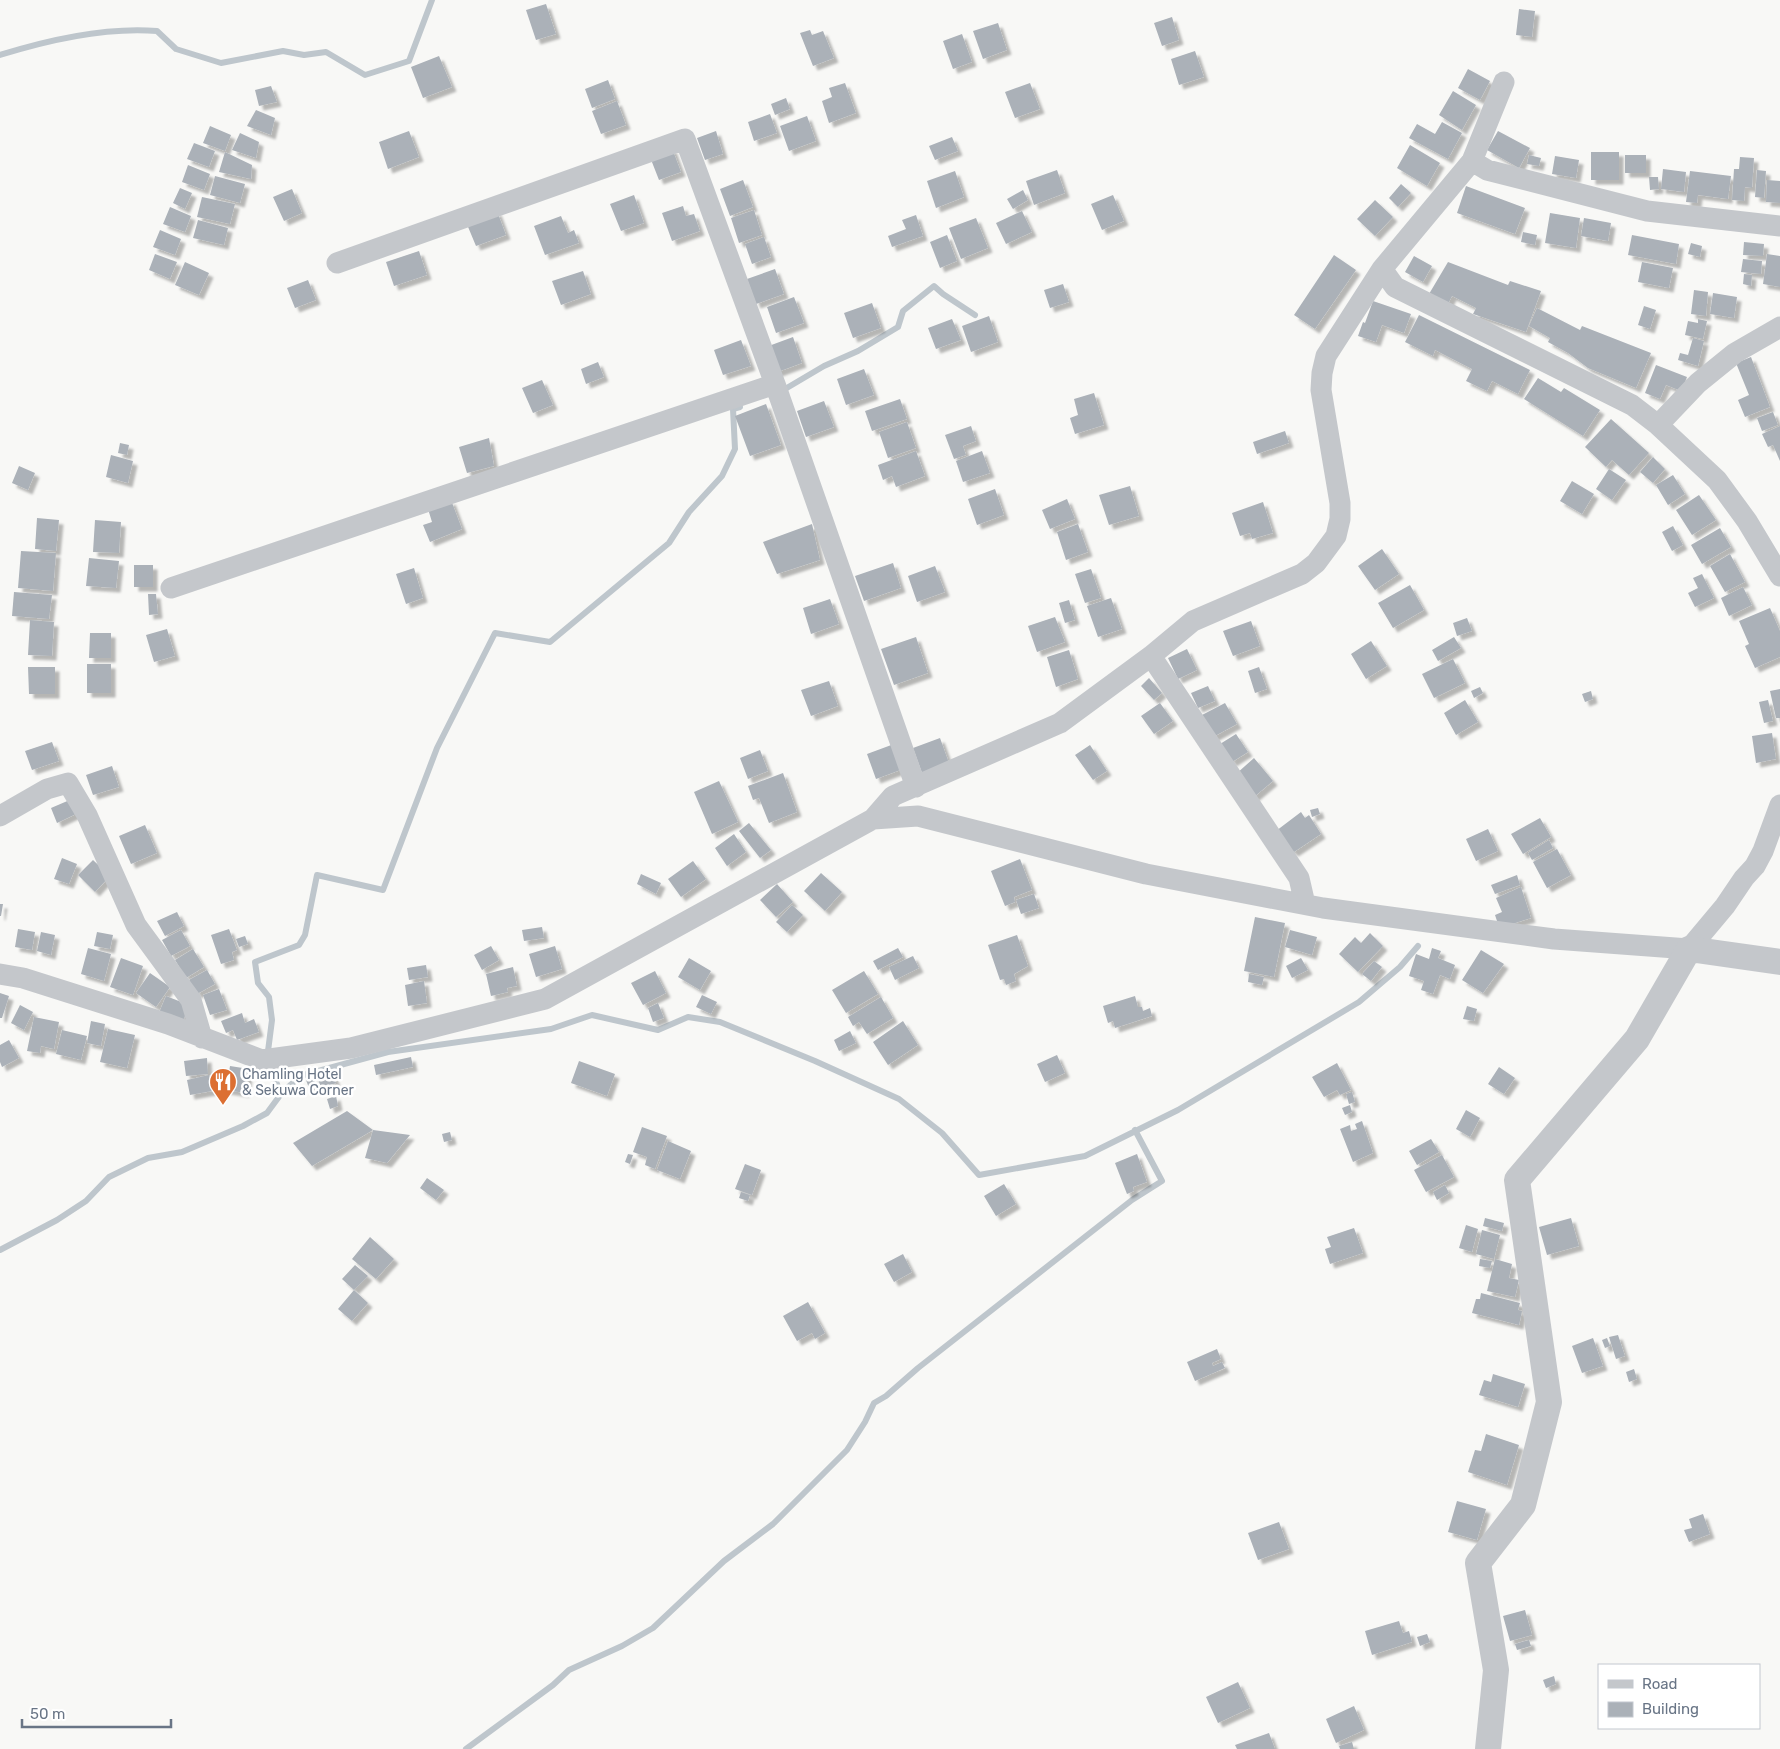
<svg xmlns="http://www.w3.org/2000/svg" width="1780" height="1749" viewBox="0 0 1780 1749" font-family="Rubik,sans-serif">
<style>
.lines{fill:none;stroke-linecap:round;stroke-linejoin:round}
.stream{stroke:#bec6cc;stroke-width:6}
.building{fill:#abb1b8;filter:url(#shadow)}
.minor{stroke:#c4c7cb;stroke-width:21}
.tertiary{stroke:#c4c7cb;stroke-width:26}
.labels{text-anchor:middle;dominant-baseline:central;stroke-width:5;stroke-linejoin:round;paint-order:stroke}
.poi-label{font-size:14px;fill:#697586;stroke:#fff;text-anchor:start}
</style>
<defs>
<filter id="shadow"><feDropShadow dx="4.5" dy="4.5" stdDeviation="1" flood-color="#0004"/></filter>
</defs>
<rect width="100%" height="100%" fill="#f8f8f6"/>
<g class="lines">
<!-- stream -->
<path class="stream" d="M0 55C48 40 107 27 157 31L176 49 221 63 283 51 304 55 326 52 365 75 409 61 432 0
M780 392 824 366 858 351 898 327 903 311 934 286 943 294 975 315
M281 1094 300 1076 388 1052 551 1029 592 1015 658 1030 688 1017 720 1022 815 1061 899 1099 942 1133 979 1175 1085 1156 1178 1110 1359 1002 1400 967 1418 946
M0 1250 57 1220 86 1201 109 1177 148 1158 182 1152 243 1126 267 1113 281 1094 267 1059 272 1020 269 997 258 983 255 962 299 945 305 935 317 875 383 890 437 748 495 633 550 642 669 543 689 512 722 476 735 449 733 409 740 407
M466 1749 553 1685 569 1670 622 1646 653 1628 724 1561 773 1524 847 1450 865 1422 874 1403 886 1396 918 1368 1132 1200 1162 1181 1135 1130"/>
</g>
<!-- building -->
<path class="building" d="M546 4 556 34 536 40 526 10Z
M1519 9 1535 11 1532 37 1516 35Z
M1172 17 1179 40 1162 46 1154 23Z
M998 23 1007 50 983 59 973 31Z
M810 30 812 35 823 31 834 58 813 66 800 33Z
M962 34 972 62 953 69 943 41Z
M1195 51 1204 77 1179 85 1171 59Z
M439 56 452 87 423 98 411 67Z
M1468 69 1490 81 1480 100 1458 88Z
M608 80 615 99 592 108 585 89Z
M845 83 856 113 829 123 822 101 832 97 829 88Z
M1030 83 1040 109 1015 118 1005 92Z
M271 86 277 102 259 106 255 90Z
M1453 91 1476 105 1462 130 1439 115Z
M786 98 790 109 775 115 771 104Z
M617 101 626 125 601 134 592 111Z
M256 110 275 118 271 135 247 126Z
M770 114 777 133 754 141 748 122Z
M807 116 816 141 789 151 780 126Z
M1442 122 1462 133 1448 159 1409 138 1417 124 1435 134Z
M210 126 231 135 225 151 203 143Z
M409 131 419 157 388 169 379 142Z
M716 131 723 154 705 160 697 138Z
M1498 131 1530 148 1519 168 1487 150Z
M240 133 259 142 256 158 232 150Z
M952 137 958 151 935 160 929 146Z
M194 143 215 151 209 167 187 159Z
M1410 145 1440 163 1427 186 1397 168Z
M672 148 681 172 659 180 650 157Z
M225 152 252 165 251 179 219 172Z
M1591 152H1619V180H1591Z
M1529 155 1541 158 1539 166 1527 164Z
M1625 155H1646V173H1625Z
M1555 156 1579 160 1576 178 1552 174Z
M1740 157 1754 158 1752 188 1745 187 1744 201 1732 200 1734 169H1739Z
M188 165 210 174 204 190 182 182Z
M1663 169 1686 172 1684 192 1661 189Z
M1057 170 1065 193 1034 205 1026 181Z
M1757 170 1766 171 1764 198 1755 197Z
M955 171 964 197 936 208 927 181Z
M1690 171 1731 176 1728 199 1698 195 1697 203 1686 202Z
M215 176 245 184 240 203 210 195Z
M1649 177H1658L1659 189 1650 190Z
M743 180 753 207 730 216 720 189Z
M1767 180 1780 181V203L1766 202Z
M1401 184 1411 193 1398 207 1389 198Z
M1466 186 1525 208 1515 234 1457 213Z
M180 188 192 193 185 209 173 203Z
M292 189 302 213 284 221 273 197Z
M1023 190 1028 200 1013 209 1007 199Z
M634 195 644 223 621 231 610 204Z
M1113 195 1124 221 1102 230 1091 204Z
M202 197 235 204 230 224 197 217Z
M1375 200 1393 217 1375 236 1357 219Z
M683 206 686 216 694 214 700 231 672 241 662 213Z
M170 207 191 216 185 232 163 224Z
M754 210 762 235 739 243 731 218Z
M497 211 506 235 476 246 466 222Z
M1022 211 1032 232 1006 244 996 223Z
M1550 213 1580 218 1576 248 1545 243Z
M916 215 923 236 892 247 888 236 906 229 902 220Z
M561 216 568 233 574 230 579 243 545 255 534 226Z
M976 218 988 248 961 259 949 228Z
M1584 218 1611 223 1608 241 1581 236Z
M198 220 228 228 224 245 193 238Z
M160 230 181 239 175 255 153 247Z
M1523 232 1537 235 1535 245 1521 242Z
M947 235 957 261 940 268 930 242Z
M1632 235 1679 244 1676 264 1628 255Z
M764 237 771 257 752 264 745 244Z
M1744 242 1764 244 1763 256 1743 255Z
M1691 243 1702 246 1700 257 1688 254Z
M419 251 427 275 394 286 386 262Z
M155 254 177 262 170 279 149 270Z
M1767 254 1780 256V287L1763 284Z
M1334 255 1356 270 1315 329 1294 315Z
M1414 256 1432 266 1423 282 1405 272Z
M1743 259 1762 261 1761 274 1741 272Z
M185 262 209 273 199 295 175 285Z
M1448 262 1508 285 1510 281 1541 291 1526 332 1473 314 1476 308 1452 296 1448 304 1429 294Z
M1642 262 1673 268 1669 288 1638 282Z
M775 269 784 294 756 304 747 279Z
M583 271 591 294 561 305 552 281Z
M1744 274 1752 275 1751 286 1743 284Z
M308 280 316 300 295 308 287 288Z
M1063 284 1069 302 1050 308 1044 290Z
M1694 290 1708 292 1706 316 1691 314Z
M1713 293 1737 297 1734 318 1710 314Z
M794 297 804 323 776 333 767 307Z
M1373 301 1411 314 1404 333 1382 325 1376 342 1358 336 1363 322 1365 323Z
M872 303 881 328 853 338 844 313Z
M1644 306 1656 310 1650 329 1638 325Z
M1537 308 1580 330 1582 326 1651 353 1636 388 1588 368 1568 353 1548 342 1550 338 1529 326Z
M1419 315 1530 370 1518 394 1492 381 1487 391 1466 381 1472 369 1435 350 1433 356 1405 342Z
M989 316 998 342 971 352 962 326Z
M952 319 961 340 936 349 928 328Z
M1698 319 1707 321 1703 339 1685 335 1688 321 1698 323Z
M793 337 802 363 775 373 766 347Z
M1693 338 1704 341 1698 366 1678 360 1680 353 1688 355Z
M741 340 751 366 723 375 714 350Z
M1751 357 1770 407 1745 417 1738 400 1749 395 1736 363Z
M598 362 604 377 586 384 581 369Z
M1656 365 1687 377 1681 391 1666 385 1660 399 1645 393Z
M864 369 874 395 846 405 837 379Z
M1538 378 1561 392 1564 388 1600 410 1583 436 1524 399Z
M542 380 553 405 533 413 522 388Z
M1094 393 1104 425 1075 434 1070 418 1078 415 1074 399Z
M900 399 907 419 872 431 865 411Z
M824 401 834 427 806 437 797 411Z
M766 404 781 445 750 456 735 416Z
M1773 412 1778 425 1762 431 1757 418Z
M1611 419 1649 453 1629 475 1612 460 1606 467 1585 447Z
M907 422 916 448 888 458 879 432Z
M971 426 976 441 963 446 966 455 954 459 945 435Z
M1780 426V461L1773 445 1768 447 1762 434Z
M1285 431 1289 443 1257 454 1253 442Z
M489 438 494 466 467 473 459 447Z
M120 443 129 445 127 455 118 453Z
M916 451 925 476 896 487 892 476 883 480 878 465Z
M982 451 990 473 963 482 956 461Z
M111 455 133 461 128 483 106 477Z
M1653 457 1665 469 1653 483 1640 472Z
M19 466 35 473 28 490 12 483Z
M1609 469 1626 480 1612 500 1596 489Z
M1673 475 1685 494 1668 505 1656 485Z
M1572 481 1594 494 1582 514 1560 501Z
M1130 486 1139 516 1109 525 1099 495Z
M995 489 1004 515 977 525 968 499Z
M1699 495 1716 520 1692 535 1676 510Z
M1067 499 1075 519 1050 529 1042 510Z
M451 500 462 529 430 542 423 525 432 522 428 509Z
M1263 502 1273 533 1252 539 1250 533 1240 536 1232 513Z
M37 518 59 520 56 551 35 549Z
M95 520 121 522 119 553 93 552Z
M812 524 820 560 777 574 763 542Z
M1078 524 1088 552 1066 560 1057 532Z
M1673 526 1683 545 1672 551 1662 532Z
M1720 528 1731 547 1702 564 1691 545Z
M1382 549 1399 574 1375 590 1358 566Z
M21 551 56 553 53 591 18 588Z
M1730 554 1745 582 1725 592 1710 566Z
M89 558 119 561 116 588 86 586Z
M893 563 901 588 864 601 855 576Z
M134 565H153V587H134Z
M935 566 945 592 917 602 908 576Z
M414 568 423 598 406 604 396 574Z
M1091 569 1101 598 1085 603 1075 574Z
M1702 574 1714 598 1695 607 1688 593 1698 588 1693 578Z
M1410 585 1424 610 1393 628 1378 603Z
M1743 587 1752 605 1729 616 1721 598Z
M14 592 52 595 49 619 12 616Z
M148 594H156L158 614 149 615Z
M1111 598 1122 629 1098 637 1087 606Z
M830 599 839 624 811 634 803 608Z
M1069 600 1075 620 1065 623 1059 603Z
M1770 608 1780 631V657L1755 668 1745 646 1749 644 1739 621Z
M1055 617 1065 642 1037 652 1028 626Z
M1467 618 1472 631 1457 636 1453 623Z
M30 620 54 622 52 656 28 655Z
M1251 621 1260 646 1233 656 1223 631Z
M167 629 175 656 154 662 146 635Z
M90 633H111V658H89Z
M916 637 928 673 894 685 881 649Z
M1454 637 1461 648 1438 661 1432 650Z
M1371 641 1387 666 1366 679 1351 654Z
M1187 649 1197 670 1178 679 1168 658Z
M1069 650 1078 679 1056 687 1047 657Z
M1453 659 1465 683 1434 698 1422 674Z
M87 664H111V693H87Z
M28 667H55V694H29Z
M1259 667 1267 689 1255 693 1248 671Z
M1149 678 1162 693 1154 700 1141 686Z
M829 681 838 706 811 716 801 690Z
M1208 686 1215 701 1198 708 1191 693Z
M1480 687 1483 693 1474 698 1471 691Z
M1780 689V718H1776L1770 691Z
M1591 691 1593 699 1585 702 1582 694Z
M1465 700 1478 722 1456 735 1444 713Z
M1768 700 1773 721 1764 723 1759 702Z
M1160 703 1173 721 1154 734 1141 716Z
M1225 703 1237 724 1213 737 1202 715Z
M1772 733 1776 759 1756 763 1752 736Z
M1236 734 1248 752 1232 762 1220 744Z
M940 738 949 763 922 773 913 748Z
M52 742 59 761 32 770 25 751Z
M894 744 903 769 876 779 867 754Z
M1090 745 1107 771 1093 780 1075 755Z
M760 750 768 771 748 779 740 758Z
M1254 758 1273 781 1254 797 1236 774Z
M112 766 119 787 93 795 86 775Z
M783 773 797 812 769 823 759 798 753 800 748 786Z
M719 781 738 822 712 834 694 792Z
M72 799 78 813 57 823 51 808Z
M1318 808 1320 814 1312 817 1310 810Z
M1301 812 1305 818 1309 815 1321 834 1294 852 1272 834Z
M1540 818 1551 837 1523 854 1511 834Z
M749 823 771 850 760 858 739 831Z
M145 825 157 853 131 864 119 836Z
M1488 829 1498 851 1476 861 1466 839Z
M734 834 746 852 727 866 715 848Z
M1549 840 1553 848 1532 860 1528 853Z
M1557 849 1571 875 1547 888 1533 862Z
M62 858 77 864 69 884 54 879Z
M1020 859 1032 890 1014 897 1015 902 1005 906 991 871Z
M93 860 110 876 95 892 78 875Z
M693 861 706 879 681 897 668 879Z
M821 873 842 892 825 911 804 891Z
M641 874 661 883 656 894 637 884Z
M1517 875 1520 885 1495 894 1491 885Z
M777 884 793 902 776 917 760 900Z
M1521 887 1531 918 1506 926 1498 924 1495 915 1502 912 1496 898Z
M1034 894 1039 908 1021 914 1016 900Z
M0 904H3L1 916H0Z
M792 905 803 915 787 932 776 922Z
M177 912 184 926 165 936 157 921Z
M1255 917 1285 923 1274 977 1244 971Z
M542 927 544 938 524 941 522 930Z
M18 929 35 932 32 950 15 947Z
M229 929 237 950 232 952 234 960 221 964 211 935Z
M181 930 190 946 171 956 162 940Z
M1290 930 1317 937 1312 955 1285 947Z
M41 932 55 935 51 955 37 951Z
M97 932 113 935 110 949 94 946Z
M1370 933 1383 946 1358 972 1339 954 1355 937 1361 943Z
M1017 935 1028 966 1014 974 1016 981 1006 985 1004 979 1000 980 988 945Z
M245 936 248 944 239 947 236 939Z
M491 946 499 960 482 970 474 955Z
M555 946 562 969 536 977 529 954Z
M88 948 111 954 104 981 81 974Z
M898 948 903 957 878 970 873 961Z
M1432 948 1441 951 1438 958 1455 965 1450 979 1440 975 1433 994 1421 990 1424 981 1409 976 1416 954 1429 959Z
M193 949 204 967 186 978 175 960Z
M1481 950 1504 964 1483 993 1462 980Z
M913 956 919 968 895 980 889 967Z
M121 958 143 966 133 995 110 987Z
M689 958 711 971 700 990 678 977Z
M1301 958 1308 970 1292 978 1286 966Z
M1374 961 1382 967 1371 981 1362 974Z
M426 965 428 977 409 980 407 968Z
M513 967 517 986 507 988 508 992 491 996 486 974Z
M207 970 215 984 197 994 189 980Z
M655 971 666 993 643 1005 631 983Z
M864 971 878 994 846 1013 832 990Z
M150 973 170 987 156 1007 136 993Z
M1249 974 1264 977 1262 985 1248 982Z
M424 981 427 1003 408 1006 405 985Z
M219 989 227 1010 210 1015 203 995Z
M0 993 9 996 2 1018H0Z
M702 995 717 1002 711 1014 696 1007Z
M166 996 189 1005 182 1024 158 1015Z
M1135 996 1138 1007H1142L1143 1011 1150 1008 1152 1016 1115 1028 1113 1021 1108 1023 1103 1006Z
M881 997 893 1018 867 1034 859 1022 853 1026 848 1017Z
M658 1003 664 1018 653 1022 648 1008Z
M20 1005 33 1012 24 1030 11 1023Z
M1467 1006 1477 1009 1474 1021 1463 1019Z
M242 1013 245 1023 254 1019 259 1032 237 1040 233 1030 226 1033 221 1021Z
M34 1017 59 1022 54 1049 41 1046 40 1053 27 1051Z
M91 1021 105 1024 101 1046 87 1043Z
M903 1021 918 1045 888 1065 873 1042Z
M108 1029 135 1035 127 1068 100 1062Z
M62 1030 87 1036 81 1060 56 1054Z
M850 1031 856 1043 839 1051 834 1040Z
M9 1040 19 1058 2 1067 0 1062V1045Z
M1057 1055 1065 1073 1045 1082 1037 1064Z
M411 1057 413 1067 376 1075 374 1065Z
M207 1058 208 1074 186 1076 184 1061Z
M579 1061 615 1074 607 1096 571 1083Z
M1337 1063 1351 1090 1340 1095 1337 1090 1324 1097 1312 1077Z
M230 1066 249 1069 245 1093 226 1090Z
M1499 1067 1515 1078 1504 1094 1488 1084Z
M333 1074 336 1083 321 1088 318 1079Z
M209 1075 212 1091 190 1095 187 1080Z
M314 1078 316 1086 309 1088 306 1080Z
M1352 1092 1355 1102 1349 1104 1346 1094Z
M336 1096 338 1106 330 1109 327 1099Z
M1350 1105 1352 1112 1345 1115 1342 1108Z
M1466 1110 1480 1118 1470 1137 1456 1129Z
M347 1111 373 1130 410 1135 387 1163 365 1158 373 1130 312 1166 293 1143Z
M1362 1121 1373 1153 1353 1162 1340 1129 1350 1125 1351 1131 1357 1129 1355 1124Z
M642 1127 667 1136 655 1169 645 1165 647 1157 633 1152Z
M450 1132 452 1140 444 1142 442 1134Z
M1431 1139 1439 1152 1417 1165 1409 1151Z
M668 1141 691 1151 680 1179 657 1170Z
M628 1154 633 1155 630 1164 625 1162Z
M1137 1154 1147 1182 1133 1187 1134 1191 1127 1194 1115 1163Z
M1442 1155 1454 1177 1426 1192 1414 1170Z
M745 1164 761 1170 752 1195 735 1189Z
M427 1178 444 1190 436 1200 420 1188Z
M1004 1184 1016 1204 996 1216 984 1196Z
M1445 1185 1449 1193 1437 1200 1433 1192Z
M741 1192 750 1195 748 1201 739 1198Z
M1485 1218 1504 1223 1502 1231 1483 1226Z
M1571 1218 1579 1246 1547 1255 1539 1227Z
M1466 1225 1478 1229 1472 1252 1459 1248Z
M1354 1228 1363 1253 1330 1264 1325 1249 1331 1247 1327 1237Z
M1482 1230 1500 1235 1494 1259 1476 1254Z
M370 1237 394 1259 376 1279 352 1259Z
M903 1254 912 1272 894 1282 884 1264Z
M1480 1259 1492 1261 1490 1268 1479 1266Z
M1495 1259 1512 1264 1509 1278 1519 1280 1515 1297 1487 1291Z
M355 1265 368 1276 354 1290 342 1279Z
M354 1290 368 1303 352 1321 338 1309Z
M1481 1293 1520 1303 1518 1310 1522 1311 1519 1325 1472 1313 1476 1299H1480Z
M808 1302 825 1333 815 1339 812 1333 797 1341 783 1316Z
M1618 1335 1625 1356 1616 1359 1609 1337Z
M1593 1338 1603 1366 1582 1373 1572 1346Z
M1607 1338 1610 1346 1605 1348 1602 1340Z
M1217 1349 1221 1359 1212 1363 1213 1366 1222 1362 1225 1368 1195 1381 1187 1362Z
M1634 1369 1637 1379 1629 1382 1626 1372Z
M1493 1374 1525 1384 1518 1407 1479 1395 1484 1380 1491 1382Z
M1486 1434 1519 1445 1507 1485 1468 1472 1475 1450 1481 1451Z
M1457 1501 1486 1509 1477 1540 1448 1532Z
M1703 1514 1710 1534 1689 1542 1684 1530 1692 1528 1689 1519Z
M1279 1522 1289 1549 1258 1560 1248 1533Z
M1525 1610 1532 1635 1510 1641 1503 1616Z
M1399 1621 1403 1633 1409 1631 1412 1642 1372 1655 1365 1631Z
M1427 1634 1430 1642 1420 1646 1417 1637Z
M1529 1640 1531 1646 1517 1650 1515 1644Z
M1554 1676 1556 1684 1546 1688 1543 1680Z
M1238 1682 1250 1708 1218 1723 1206 1697Z
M1354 1706 1364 1730 1336 1743 1326 1719Z
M1269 1733 1275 1749H1237L1235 1745Z
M1352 1742 1354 1749H1340L1339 1746Z"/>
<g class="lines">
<!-- minor -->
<path class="minor" d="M1472 161 1487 170 1647 211 1780 226
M1382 269 1395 287 1632 405 1658 425 1717 480 1747 521 1780 576
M775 384 916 787
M1658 425 1698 383 1735 353 1780 327
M171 588 775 384 685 139 337 263
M1151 656 1299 878 1305 904
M0 816 47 789 68 783 87 815 136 925 191 1000 202 1038
M873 819 893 796 1060 723 1151 656 1193 621 1302 574 1316 563 1336 536 1340 519V503L1321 390 1322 373 1326 356 1382 269 1472 161 1504 82
M0 974 23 978 168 1024 262 1060 351 1048 545 999 873 819 918 816 1146 874 1323 908 1554 939 1689 949 1725 906 1744 878 1755 866 1763 851 1780 805"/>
<!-- tertiary -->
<path class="tertiary" d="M1488 1749 1496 1670 1478 1563 1523 1505 1549 1402 1517 1180 1637 1039 1689 949 1780 962"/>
</g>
<!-- icons -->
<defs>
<symbol id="restaurant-pin" viewBox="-11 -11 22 30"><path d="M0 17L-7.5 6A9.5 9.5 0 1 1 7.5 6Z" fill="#dc6f32" stroke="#fff"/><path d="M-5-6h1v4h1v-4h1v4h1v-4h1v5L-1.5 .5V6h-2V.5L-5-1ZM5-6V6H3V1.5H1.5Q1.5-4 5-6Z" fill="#fff"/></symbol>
</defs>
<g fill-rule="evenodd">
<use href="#restaurant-pin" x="207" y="1066" width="32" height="43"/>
</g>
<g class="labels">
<!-- poi labels -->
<g class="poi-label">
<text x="242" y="1074">Chamling Hotel<tspan x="242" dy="16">&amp; Sekuwa Corner</tspan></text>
</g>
</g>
<!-- legend -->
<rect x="1598" y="1664" width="162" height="65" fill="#ffffff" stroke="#c3c8cf"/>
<rect x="1608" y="1680" width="25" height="8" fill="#c4c7cb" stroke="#c3c8cf"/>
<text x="1642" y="1689" font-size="15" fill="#697586">Road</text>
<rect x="1608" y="1702" width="25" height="15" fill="#abb1b8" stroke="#c3c8cf"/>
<text x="1642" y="1714" font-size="15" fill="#697586">Building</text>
<!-- scale -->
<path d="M22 1719v8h149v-8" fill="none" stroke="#697586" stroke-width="2.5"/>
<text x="30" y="1719" font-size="15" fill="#697586" stroke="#ffffff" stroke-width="4" paint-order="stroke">50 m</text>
</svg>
